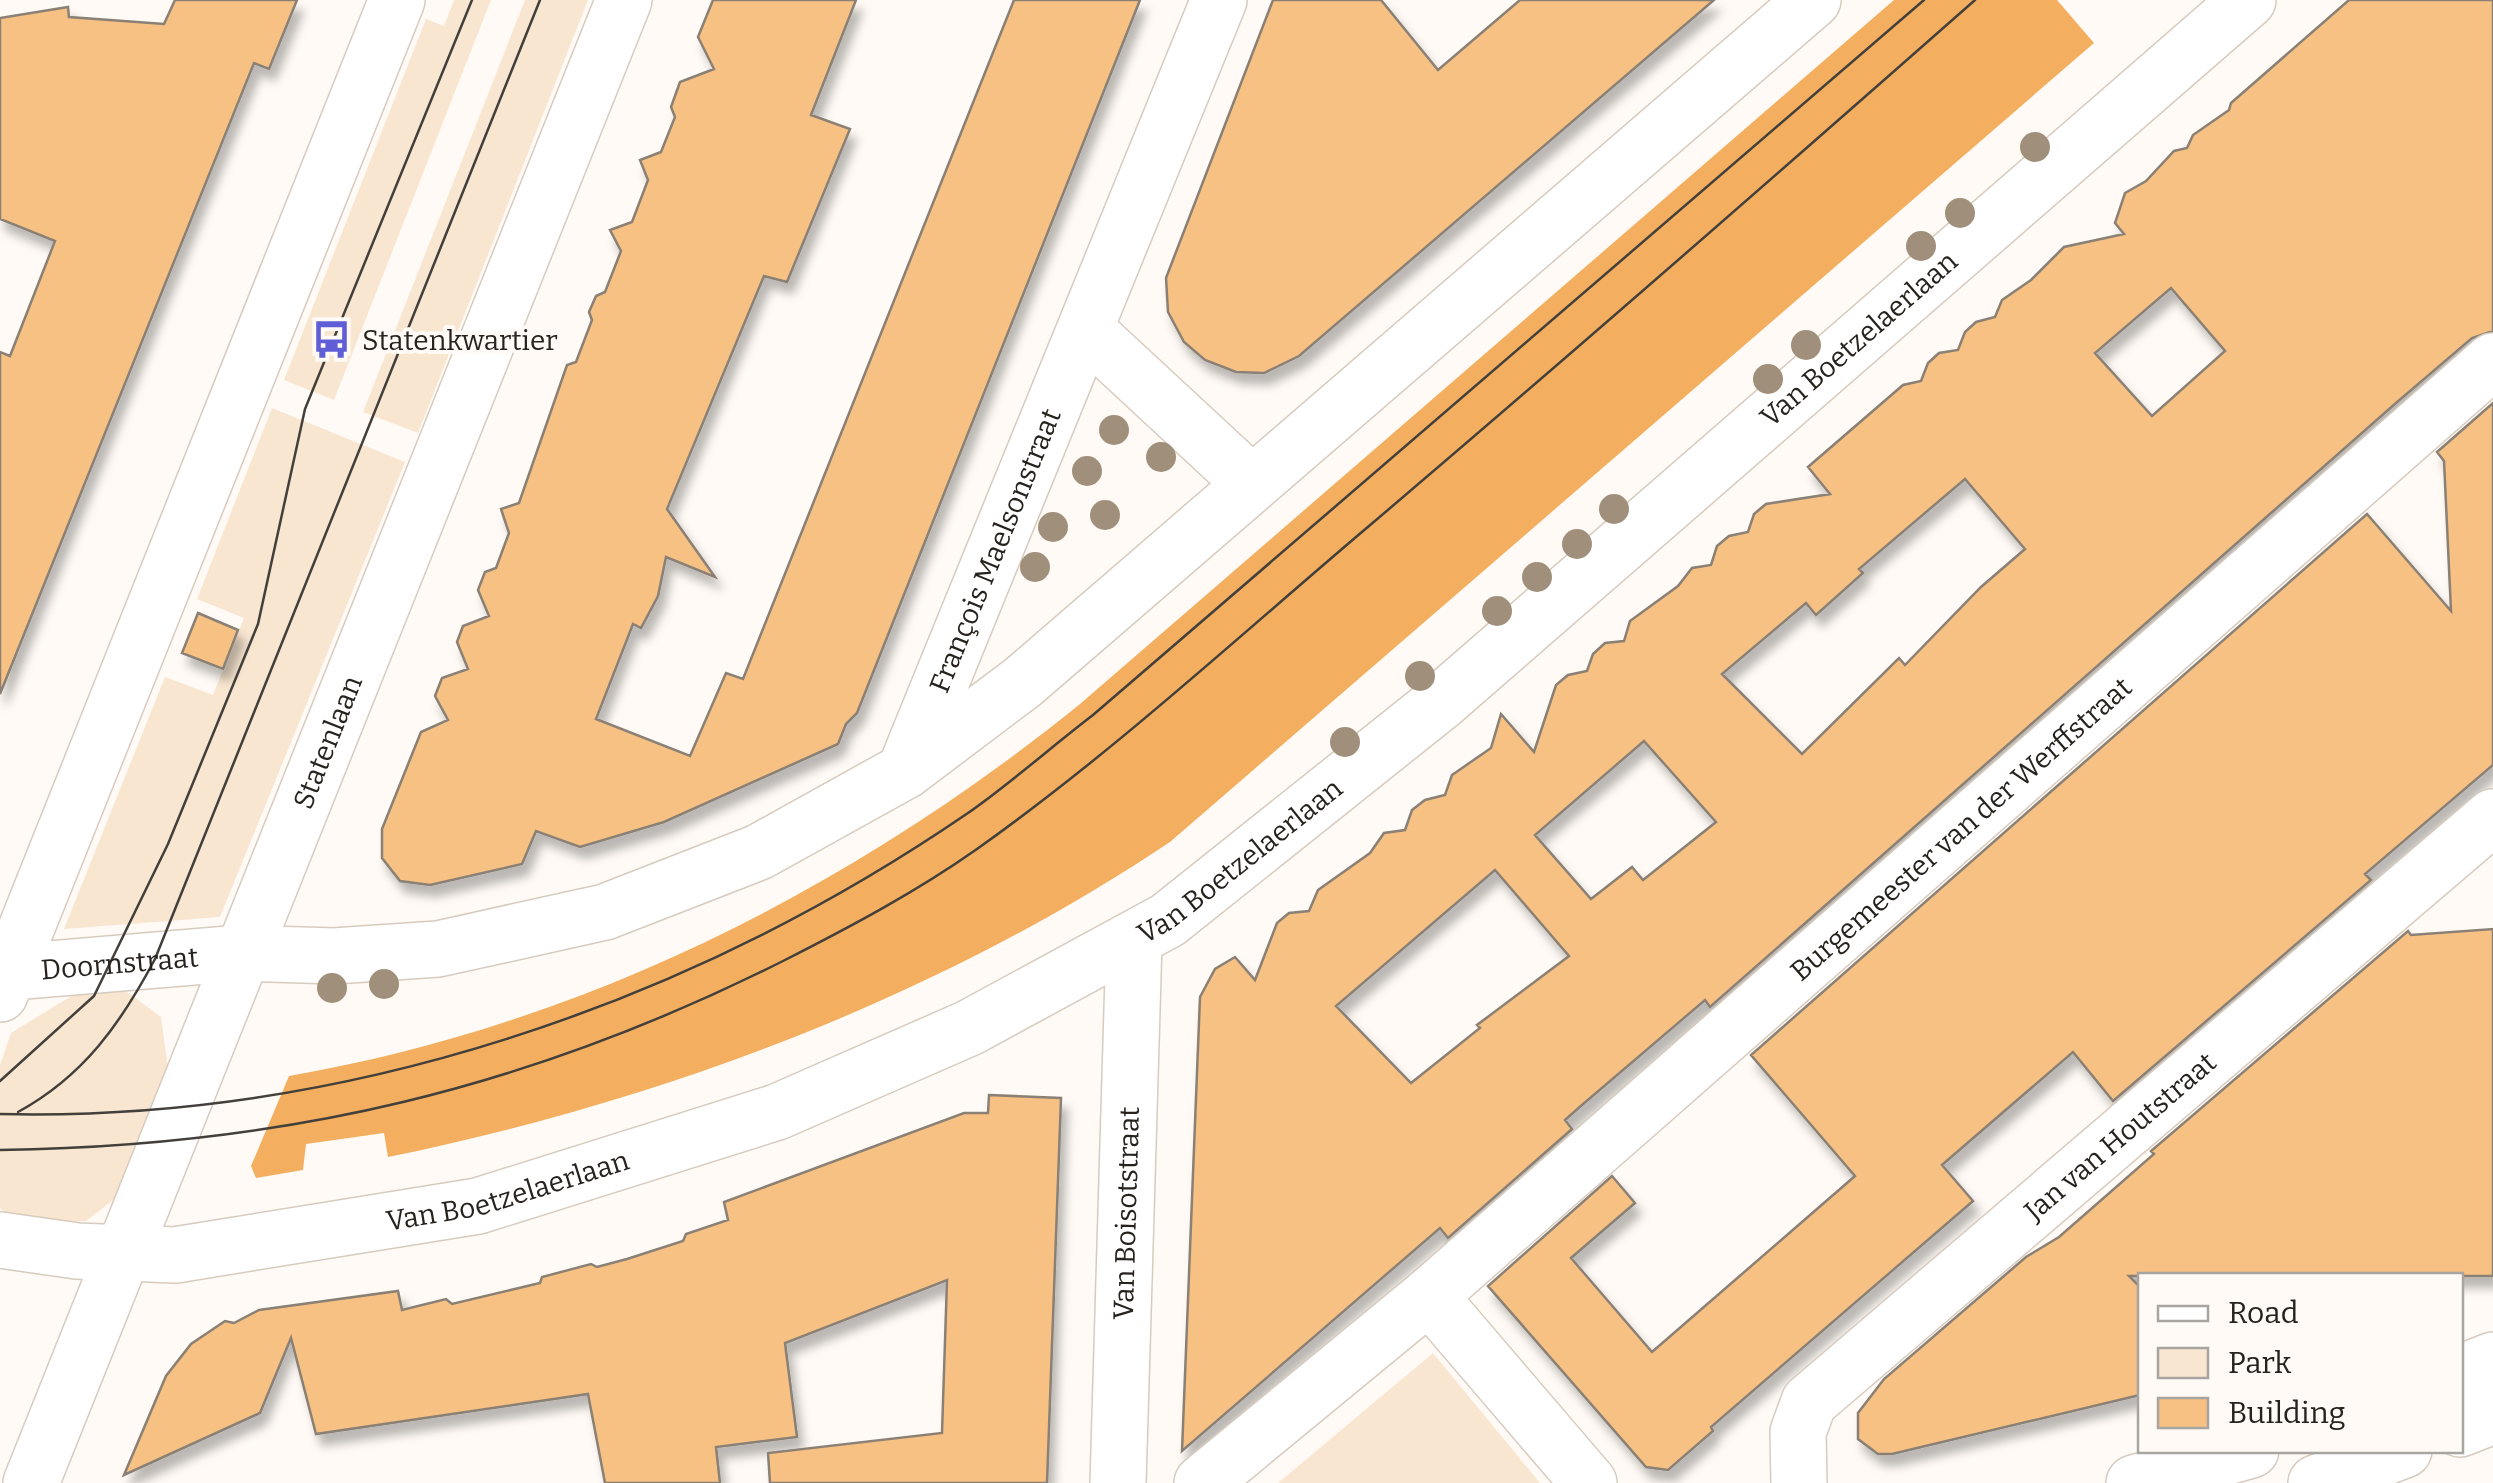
<svg xmlns="http://www.w3.org/2000/svg" width="2493" height="1483" viewBox="0 0 2493 1483" font-family="Bitter,serif">
<style>
.green{fill:#f9e6d1}
.forest{fill:#f3af5f}
.building{fill:#f7c183;stroke:#8a8074;stroke-width:2.5;fill-rule:evenodd;filter:url(#shadow)}
.lines{fill:none;stroke-linecap:round;stroke-linejoin:round}
.minor-casing{stroke:#d7cbbf;stroke-width:58}
.tertiary-casing{stroke:#d7cbbf;stroke-width:58}
.secondary-casing{stroke:#d7cbbf;stroke-width:58}
.minor{stroke:#fff;stroke-width:55}
.tertiary{stroke:#fff;stroke-width:55}
.secondary{stroke:#fff;stroke-width:55}
.tram{stroke:#433f3b;stroke-width:2.5}
.tree{fill:#a08f7a}
.labels{text-anchor:middle;dominant-baseline:central;stroke-width:8;stroke-linejoin:round;paint-order:stroke}
.street-label{font-size:28px;fill:#26221e;stroke:#fffaf5}
.poi-label{font-size:28px;fill:#26221e;stroke:#fffaf5;text-anchor:start}
</style>
<defs>
<filter id="shadow"><feDropShadow dx="6" dy="11" stdDeviation="5" flood-color="#0004"/></filter>
</defs>
<rect width="100%" height="100%" fill="#fffaf5"/>
<!-- green -->
<path class="green" d="M454 0H491L334 400 284 380 426 19 444 26Z
M525 0H588L418 433 363 412Z
M272 408 405 462 220 917 64 929 165 677 213 695 244 618 197 599Z
M99 979 115 983 161 1017 169 1075 116 1198 86 1221 44 1222 4 1212 0 1208V1065L11 1033Z
M1433 1353 1540 1483H1278Z"/>
<!-- forest -->
<path class="forest" d="M1894 0H2057L2094 43 1170 842C937 998 662 1101 388 1157L384 1133 306 1144 303 1170 256 1178 251 1166 289 1076C582 1025 850 890 1080 704Z"/>
<!-- building -->
<path class="building" d="M175 0H297L269 69 254 63 0 694V352L10 356 55 241 0 219V18L68 7 69 17 164 24Z
M713 0H856L811 115 850 129 787 282 764 276 667 509 715 577 666 557 658 596 641 628 633 624 596 719 690 756 726 673 743 679 1014 0H1140L857 713 846 724 838 744 664 822 580 847 536 831 522 864 430 885 400 881 382 858V829L421 732 448 720 435 696 442 678 468 669 457 642 463 626 489 616 478 590 485 572 496 568 509 533 501 509 519 503 567 365 576 362 592 320 589 312 596 296 605 292 621 251 610 230 632 222 648 180 640 160 661 152 675 117 671 107 680 82 714 69 698 37Z
M1273 0H1381L1438 70 1520 0H1714L1299 356 1264 373 1236 372 1205 360 1184 342 1168 312 1166 278Z
M2349 0H2493V331L2472 338 2396 403 1710 1007 1705 1000 1582 1105 1565 1120 1572 1129 1448 1238 1440 1228 1182 1451 1200 997 1215 969 1235 957 1255 980 1277 923 1289 913 1309 911 1318 890 1370 853 1384 833 1405 830 1412 810 1425 800 1445 795 1452 775 1491 748 1501 714 1534 752 1556 685 1568 675 1587 671 1593 654 1605 643 1624 641 1630 621 1678 586 1692 568 1711 565 1717 546 1729 536 1748 532 1754 514 1766 504 1830 494 1808 467 1903 385 1921 381 1928 363 1939 353 1958 350 1965 332 1976 322 1995 317 2002 300 2031 280 2064 247 2124 234 2115 223 2125 193 2146 181 2174 151 2187 148 2193 135 2229 110 2231 103ZM2171 288 2225 351 2152 416 2095 353ZM1965 479 2025 549 1981 587 1905 665 1899 658 1802 754 1722 674 1806 603 1816 615 1863 573 1859 569ZM1644 741 1716 822 1643 880 1632 867 1591 899 1535 835ZM1495 870 1569 956 1477 1025 1480 1028 1411 1083 1336 1006Z
M2493 403V765L2365 874 2371 880 2113 1101 2073 1052 1942 1165 1973 1201 1711 1427 1713 1431 1668 1470 1646 1467 1488 1286 1612 1176 1635 1203 1571 1258 1652 1352 1855 1176 1751 1055 2367 514 2451 611 2444 461 2437 452Z
M198 613 238 630 223 669 182 653Z
M2493 929V1276H2129L2140 1287V1395L1892 1454H1878L1858 1439V1413L1884 1379 2026 1257 2059 1237 2154 1154 2151 1151 2408 931 2411 935Z
M989 1095 1061 1098 1047 1483H770L768 1453 942 1433 947 1280 785 1343 797 1437 716 1447 720 1483H605L588 1394 316 1434 291 1338 260 1413 124 1475 166 1376 191 1344 225 1321 234 1323 259 1310 398 1291 402 1310 446 1299 452 1304 540 1283 542 1277 591 1264 597 1267 627 1259 683 1241 686 1234 728 1220 724 1202 964 1113H988Z"/>
<g class="lines">
<defs>
<g id="minor">
<path d="M1086 330 1251 483"/>
<path id="s1" d="M906 768 1219 0"/>
<path id="s2" d="M0 973 241 953 334 956 438 949 605 912 759 852 905 771 1023 682 1813 0"/>
<path id="s3" d="M0 1240 77 1251 175 1255 478 1206 777 1112 969 1028 1168 920 1441 702 2248 0"/>
<path d="M1429 1296 1589 1483"/>
<path id="s4" d="M1118 1483 1134 942"/>
<path id="s5" d="M1202 1483 1429 1296 2493 361"/>
<path id="s6" d="M1799 1483 1798 1432 1809 1402 2493 817"/>
</g>
<g id="tertiary">
<path d="M0 994 397 0"/>
<path id="s7" d="M31 1483 624 0"/>
</g>
<path id="secondary" d="M2460 1373 2493 1360
M2460 1429 2493 1416
M2134 1483 2251 1450
M2316 1483 2404 1450"/>
</defs>
<!-- minor casing -->
<use href="#minor" class="minor-casing"/>
<!-- tertiary casing -->
<use href="#tertiary" class="tertiary-casing"/>
<!-- secondary casing -->
<use href="#secondary" class="secondary-casing"/>
<!-- minor -->
<use href="#minor" class="minor"/>
<!-- tertiary -->
<use href="#tertiary" class="tertiary"/>
<!-- secondary -->
<use href="#secondary" class="secondary"/>
<!-- tram -->
<path class="tram" d="M0 1081 94 996 168 844 258 624 305 409 472 0
M18 1112C84 1076 121 1023 155 959L540 0
M0 1114C343 1122 686 1006 968 813 1011 783 1051 747 1093 715L1924 0
M0 1150C286 1146 528 1089 783 961 850 927 916 892 977 849 1115 751 1240 635 1369 526 1573 353 1774 177 1975 0"/>
</g>
<!-- trees -->
<g class="tree">
<circle cx="2035" cy="147" r="15"/>
<circle cx="1960" cy="213" r="15"/>
<circle cx="1921" cy="246" r="15"/>
<circle cx="1806" cy="345" r="15"/>
<circle cx="1768" cy="379" r="15"/>
<circle cx="1114" cy="430" r="15"/>
<circle cx="1161" cy="457" r="15"/>
<circle cx="1087" cy="471" r="15"/>
<circle cx="1614" cy="509" r="15"/>
<circle cx="1105" cy="515" r="15"/>
<circle cx="1053" cy="527" r="15"/>
<circle cx="1577" cy="544" r="15"/>
<circle cx="1035" cy="567" r="15"/>
<circle cx="1537" cy="577" r="15"/>
<circle cx="1497" cy="611" r="15"/>
<circle cx="1420" cy="676" r="15"/>
<circle cx="1345" cy="742" r="15"/>
<circle cx="384" cy="984" r="15"/>
<circle cx="332" cy="988" r="15"/>
</g>
<!-- icons -->
<defs>
<symbol id="bus-bare" viewBox="-9 -9 18 18"><path d="M-5-6H5V4H4V6H2V4H-2V6H-4V4H-5ZM-3.5-4V0h7V-4ZM-3.5 1.2v1.5H-2V1.2ZM2 1.2v1.5H3.5V1.2Z" fill="#605ed7" stroke="#fffaf5" stroke-width="2.5" paint-order="stroke"/></symbol>
</defs>
<g fill-rule="evenodd">
<use href="#bus-bare" x="304" y="312" width="55" height="55"/>
</g>
<g class="labels">
<!-- street labels -->
<g class="street-label">
<text stroke="none"><textPath href="#s3" startOffset="2135">Van Boetzelaerlaan</textPath></text>
<text stroke="none"><textPath href="#s1" startOffset="235">François Maelsonstraat</textPath></text>
<text stroke="none"><textPath href="#s7" startOffset="798">Statenlaan</textPath></text>
<text stroke="none"><textPath href="#s5" startOffset="1002">Burgemeester van der Werffstraat</textPath></text>
<text stroke="none"><textPath href="#s3" startOffset="1325">Van Boetzelaerlaan</textPath></text>
<text stroke="none"><textPath href="#s2" startOffset="120">Doornstraat</textPath></text>
<text stroke="none"><textPath href="#s6" startOffset="492">Jan van Houtstraat</textPath></text>
<text stroke="none"><textPath href="#s3" startOffset="515">Van Boetzelaerlaan</textPath></text>
<text stroke="none"><textPath href="#s4" startOffset="270">Van Boisotstraat</textPath></text>
</g>
<!-- poi labels -->
<g class="poi-label">
<text x="362" y="340">Statenkwartier</text>
</g>
</g>
<!-- legend -->
<rect x="2138" y="1273" width="325" height="180" fill="#fffaf5" stroke="#a8a49f" stroke-width="2.5"/>
<rect x="2158" y="1306" width="50" height="15" fill="#ffffff" stroke="#a8a49f" stroke-width="2.5"/>
<text x="2228" y="1323" font-size="30" fill="#26221e">Road</text>
<rect x="2158" y="1348" width="50" height="30" fill="#f9e6d1" stroke="#a8a49f" stroke-width="2.5"/>
<text x="2228" y="1373" font-size="30" fill="#26221e">Park</text>
<rect x="2158" y="1398" width="50" height="30" fill="#f7c183" stroke="#a8a49f" stroke-width="2.5"/>
<text x="2228" y="1423" font-size="30" fill="#26221e">Building</text>
</svg>
